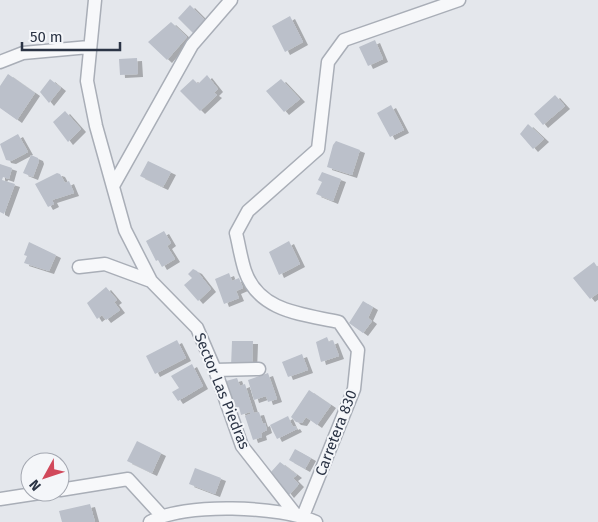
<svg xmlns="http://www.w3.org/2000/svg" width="598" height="522" viewBox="0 0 598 522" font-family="'Fira Sans',sans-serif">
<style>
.building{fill:#bbc0ca;filter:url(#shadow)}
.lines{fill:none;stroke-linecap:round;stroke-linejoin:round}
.minor-casing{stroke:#a9aeb7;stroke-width:15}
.minor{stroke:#f7f8fa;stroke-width:12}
.labels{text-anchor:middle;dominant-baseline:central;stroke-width:4;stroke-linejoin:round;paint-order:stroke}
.street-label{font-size:15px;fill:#2b3445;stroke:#f4f6f9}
</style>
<defs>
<filter id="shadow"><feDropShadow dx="5" dy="3" stdDeviation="0" flood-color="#0004"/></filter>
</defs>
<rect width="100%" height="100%" fill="#e4e7ec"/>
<!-- building -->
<path class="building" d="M190 5 206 21 193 33 178 18Z
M290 16 303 42 285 52 272 26Z
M171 22 187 37 167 60 148 42Z
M375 40 383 59 368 66 359 47Z
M137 58 138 74 120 75 119 59Z
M8 74 35 93 17 120 0 108V86Z
M207 75 218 89 214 93 217 95 200 111 180 91 193 79 198 84Z
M50 79 61 88 49 103 40 92Z
M281 79 300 99 284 112 266 91Z
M555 95 565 106 543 125 534 114Z
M391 105 404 130 390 137 377 113Z
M65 111 81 129 68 142 53 122Z
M528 124 544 139 533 149 520 134Z
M18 134 28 152 11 161 6 160 0 144Z
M336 141 360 150 352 175 327 167 333 145Z
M31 155 38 158 39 161 33 177 23 173Z
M148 161 171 172 163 187 140 176Z
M0 164 12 168 9 179 3 177 2 180 15 184 4 214 0 212Z
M322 172 341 179 333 201 316 194 322 182 318 180Z
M57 173 60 174 65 183 69 181 74 193 52 200 54 204 48 207 35 184Z
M164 231 171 243 167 246 175 259 162 267 158 260 156 261 146 241Z
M289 241 300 264 279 275 269 252Z
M29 242 56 255 49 271 24 263 27 256 24 255Z
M594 262 598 268V293L590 299 573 278Z
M193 269 197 271 211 289 198 301 184 285 192 278 188 274Z
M229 273 232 281 239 278 243 288 236 291 239 298 224 304 215 279Z
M106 287 117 300 114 302 120 310 106 320 102 315 97 319 87 303Z
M363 301 373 307 368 318 372 321 363 333 349 323Z
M327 337 329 342 333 340 339 356 321 362 316 342Z
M177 340 186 358 155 374 146 356Z
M232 341H253L252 368 231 367Z
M302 354 308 370 288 377 282 362Z
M192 364 203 386 178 401 172 392 179 388 171 376Z
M268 373 277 399 268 402 266 396 254 400 248 380Z
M237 378 240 386 245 384 254 413 259 412 263 424 265 423 267 430 261 433 262 437 253 440 245 416 250 414V412L241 415 239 407 236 408 226 381Z
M309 390 331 405 317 425 306 417 302 423 296 422 291 417Z
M288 416 293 427 295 426 297 429 277 439 270 425Z
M137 441 161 453 152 473 127 461Z
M295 449 311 458 305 469 289 460Z
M280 462 297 475 293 478 299 484 289 495 271 472Z
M195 468 221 478 215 494 189 484Z
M90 504 95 522H62L59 511Z"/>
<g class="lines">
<defs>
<path id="minor" d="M95 0 87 81 96 126 125 230 151 281 197 328 215 370 242 446 296 515
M0 62 23 53 89 47
M113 186 192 45 231 0
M79 267 105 264 151 281
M215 370 259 369
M60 490 128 479 161 515
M0 499 46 492
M303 516 354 389 358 350 339 322C303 314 259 312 245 271 241 259 239 245 236 233L248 211 318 149 328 62 344 40 459 0
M150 522C183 502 281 506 316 522"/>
</defs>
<!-- minor casing -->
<use href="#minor" class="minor-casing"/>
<!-- minor -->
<use href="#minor" class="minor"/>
</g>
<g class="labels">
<!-- street labels -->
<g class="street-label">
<text transform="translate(222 391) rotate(68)">Sector Las Piedras</text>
<text transform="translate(336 433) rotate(-69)">Carretera 830</text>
</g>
</g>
<!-- north arrow -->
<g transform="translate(45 477) rotate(230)"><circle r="24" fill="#f4f6f9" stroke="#a4a8b1"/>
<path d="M0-4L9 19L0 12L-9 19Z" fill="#d1495b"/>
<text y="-8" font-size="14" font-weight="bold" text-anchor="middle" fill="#2b3445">N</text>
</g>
<!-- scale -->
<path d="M22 42v8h98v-8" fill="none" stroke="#2b3445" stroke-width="2.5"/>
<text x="30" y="42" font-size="15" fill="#2b3445" stroke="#f4f6f9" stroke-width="4" paint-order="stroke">50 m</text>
</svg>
